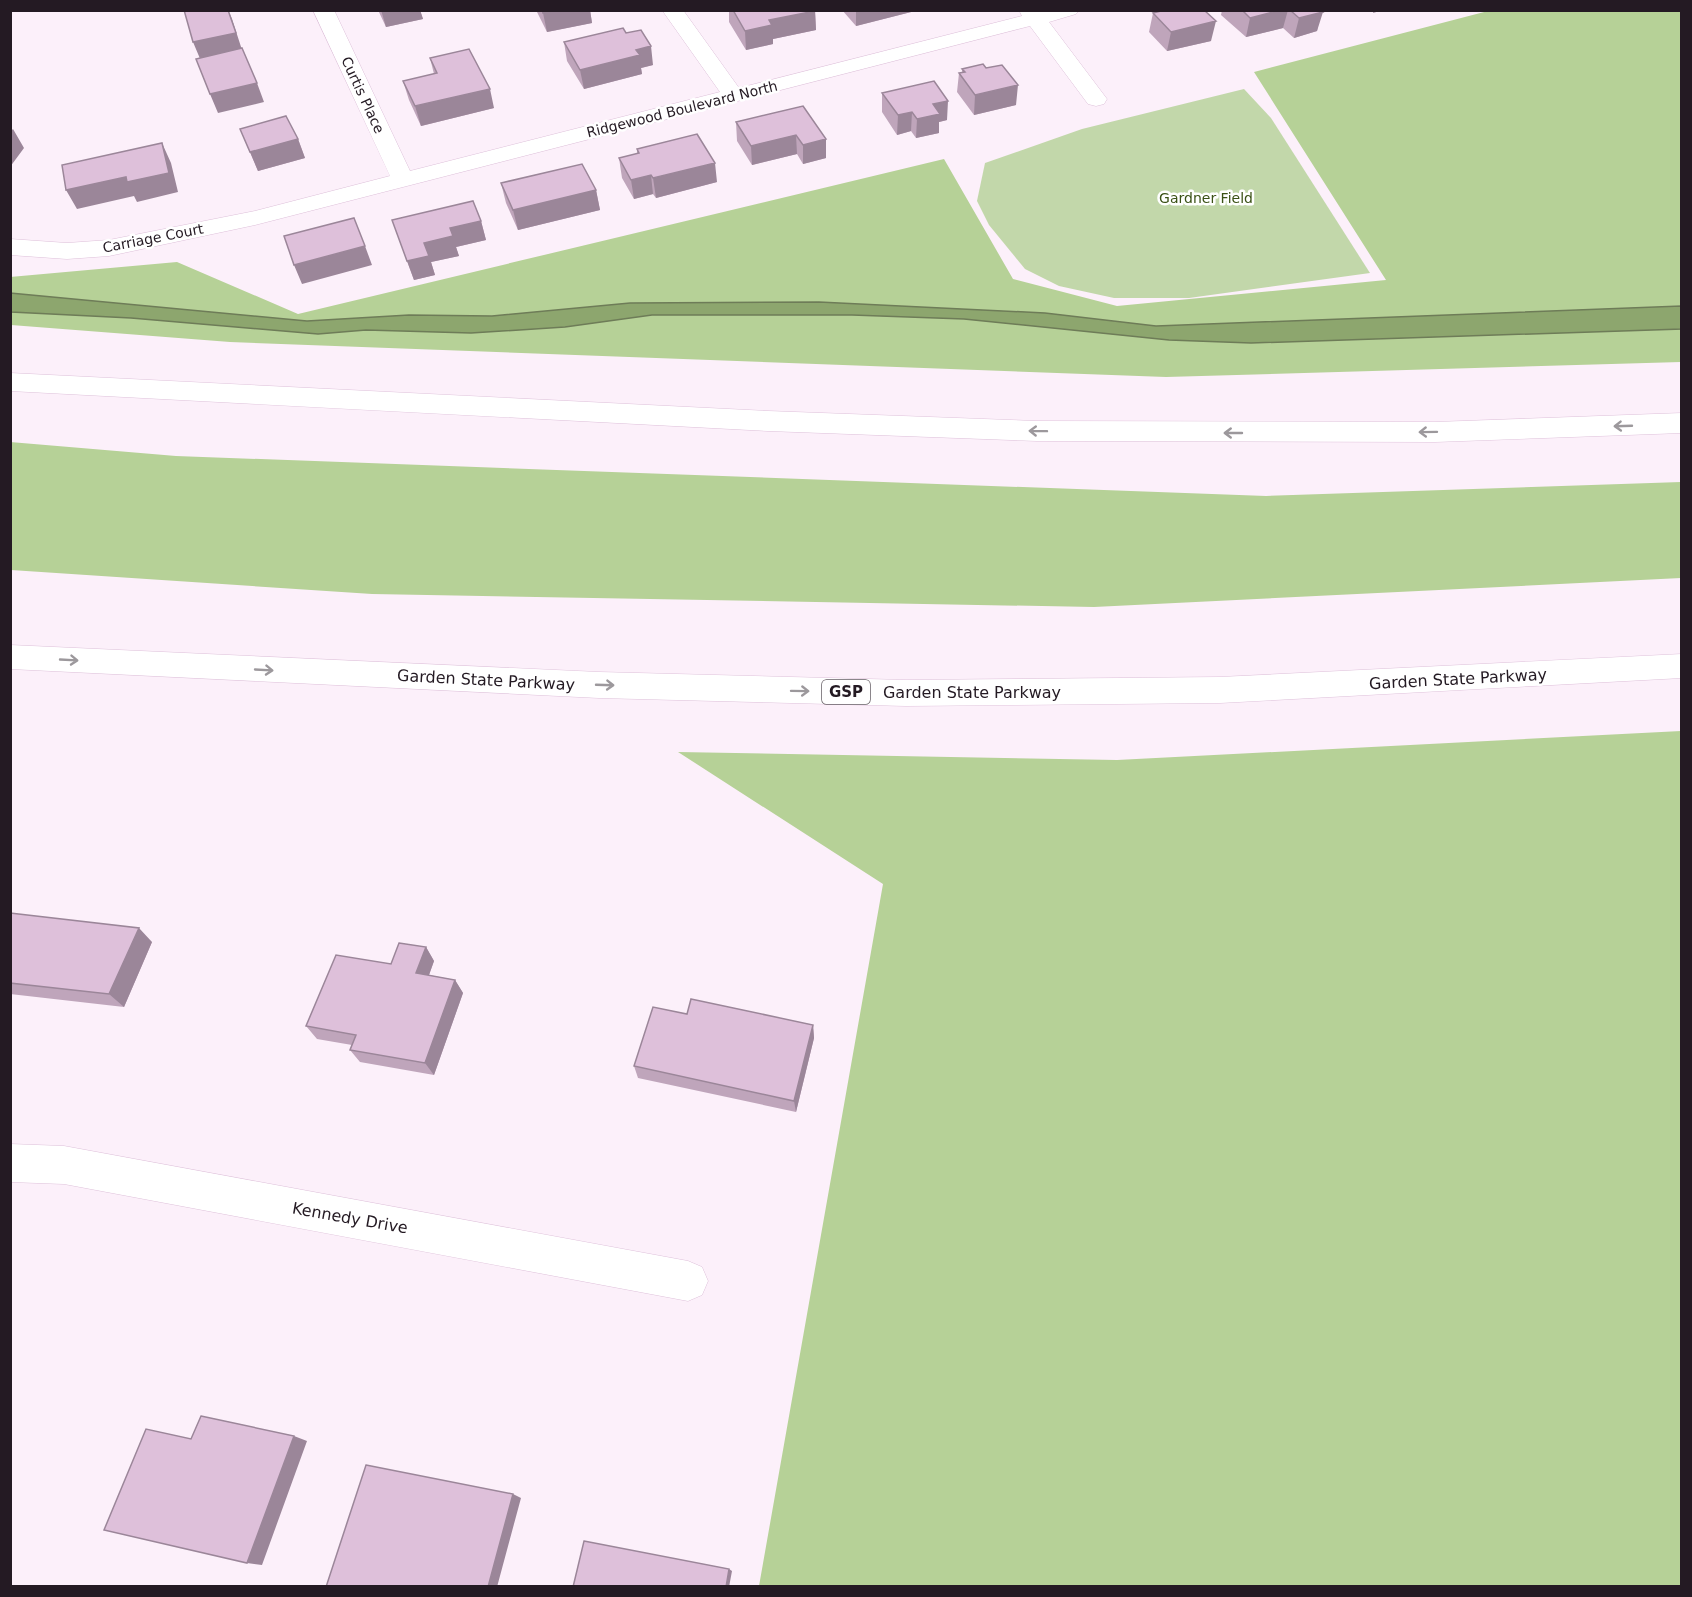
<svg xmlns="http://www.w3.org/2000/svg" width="1692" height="1597" viewBox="0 0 1692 1597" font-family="'DejaVu Sans',sans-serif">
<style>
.green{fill:#c2d7aa}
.forest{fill:#b6d197}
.water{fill:#8da66e;stroke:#6e7c58;stroke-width:1.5}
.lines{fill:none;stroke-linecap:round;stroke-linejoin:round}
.minor-casing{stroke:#dec1da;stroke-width:1}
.motorway-casing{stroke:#dec1da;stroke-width:1}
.minor{fill:#fff;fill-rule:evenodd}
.motorway{fill:#fff;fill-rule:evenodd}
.wall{fill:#bfa5bb}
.shaded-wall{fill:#9b8699}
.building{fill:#dec0da;stroke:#9b8699;stroke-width:1.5}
.oneway{stroke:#9c989c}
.labels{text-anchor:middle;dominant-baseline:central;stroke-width:5;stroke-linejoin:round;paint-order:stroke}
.far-street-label{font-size:14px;fill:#241a23;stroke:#fff}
.far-park-label{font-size:14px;fill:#3a5115;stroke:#fff}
.shield{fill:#fff;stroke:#665f65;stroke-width:1.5}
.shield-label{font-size:15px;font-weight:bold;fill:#241a23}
.street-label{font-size:16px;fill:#241a23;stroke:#fff}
</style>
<rect width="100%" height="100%" fill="#fcf0fa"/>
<!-- green -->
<path class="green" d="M1244 89 1271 118 1370 273 1189 298H1114L1059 286 1025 269 989 225 977 201 985 163 1082 129Z"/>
<!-- forest -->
<path class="forest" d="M1488 11H1681V362L1166 377 230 342 11 325 10 277 177 262 298 314 944 159 1013 279 1117 306 1386 280 1254 72Z
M10 442 176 456 1266 496 1681 482V578L1094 607 372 594 11 570Z
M1681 731V1586H759L883 884 678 752 1117 760Z"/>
<!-- water -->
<path class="water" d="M10 293 307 321 409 315 492 316 630 303 819 302 1045 313 1156 326 1681 306 1682 329 1251 343 1169 340 964 319 852 315H652L565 327 471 333 366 330 318 334 131 318 11 312Z"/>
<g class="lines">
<defs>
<path id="minor" d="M313 10H334L410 171 720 92 662 10H683L739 88 1022 16 1019 10H1079L1076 14 1049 22 1107 99 1104 104 1096 106 1088 104 1030 26 255 225 109 256 67 259 10 255V239L67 243 109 240 255 211 390 176Z
M10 1144 64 1146 688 1261 702 1267 708 1281 702 1295 688 1301 64 1184 10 1182Z"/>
<path id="motorway" d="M10 373 768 411 1037 421 1435 422 1682 413V433L1435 442 1037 441 768 431 10 391Z
M10 645 599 672 906 680 1220 677 1682 654V678L1220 703 906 706 599 698 10 669Z"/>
</defs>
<!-- minor casing -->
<use href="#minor" class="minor-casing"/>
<!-- motorway casing -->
<use href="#motorway" class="motorway-casing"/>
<!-- minor -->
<use href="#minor" class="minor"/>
<!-- motorway -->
<use href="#motorway" class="motorway"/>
</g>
<!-- wall -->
<path class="wall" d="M378 10H420L423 19 386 27Z
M536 10H590L592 23 547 32Z
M729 10H815L816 30 773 39V44L746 50 729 22Z
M842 10H919L856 26Z
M1222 10H1321L1317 31 1294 38 1283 28 1246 37 1221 15Z
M1153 13 1211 41 1167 51 1149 32Z
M626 33 653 65 641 68 642 74 584 89 567 61 564 42Z
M430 58 494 108 421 126 409 100 403 81 434 74Z
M962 69 1016 105 974 115 957 92 959 73 962 72Z
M882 93 947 120 939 122V133L916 138 911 131 897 135 882 112Z
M803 106 826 158 803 164 797 154 752 165 737 141 736 122Z
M240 129 298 139 305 158 258 171Z
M637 149 717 182 656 198 653 194 634 199 622 178 619 158 637 154Z
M501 183 596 190 600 210 518 230 506 203Z
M392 220 481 221 486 240 456 247 459 256 431 262 435 275 414 280Z
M10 913 152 942 124 1007 10 994Z
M426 947 434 961 429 975 455 980 463 993 434 1075 360 1062 350 1050 352 1045 317 1039 306 1026 391 964Z
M687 1014 813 1025 814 1038 796 1112 638 1078 634 1066Z"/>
<!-- shaded-wall -->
<path class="shaded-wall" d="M228 10 232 19 243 53 201 61 193 42Z
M381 10H420L423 19 386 27Z
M556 10H590L592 23 547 32 543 13Z
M856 10H919L856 26Z
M1281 10H1288L1283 28 1246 37 1250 18Z
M1374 10H1383L1373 13Z
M815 11 816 30 773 39V44L746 50 745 31 769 20Z
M1323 12 1317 31 1294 38 1299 18Z
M1216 21 1211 41 1167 51 1171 32Z
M651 46 653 65 641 68 642 74 584 89 580 70 636 50Z
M257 83 264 102 218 113 210 94Z
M1018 85 1016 105 974 115 975 95Z
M490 89 494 108 421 126 415 106Z
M948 101 947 120 939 122V133L916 138 917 119 933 104Z
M912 112 911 131 897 135 898 115Z
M13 129 24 148 10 167V132Z
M796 135 797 154 752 165 751 146Z
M298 139 305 158 258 171 250 152Z
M826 139V158L803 164V145Z
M162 143 171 163 178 192 137 202 134 196 77 209 66 190Z
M715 163 717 182 656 198 653 178Z
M651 175 653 194 634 199 631 180Z
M596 190 600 210 518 230 513 210Z
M481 221 486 240 456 247 459 256 431 262 435 275 414 280 407 261 424 243 450 228Z
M365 246 372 265 302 284 294 265Z
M139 928 152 942 124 1007 109 994Z
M426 947 434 961 425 986 416 973Z
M455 980 463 993 434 1075 425 1063Z
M813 1025 814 1038 796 1112 794 1101Z
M294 1436 307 1441 262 1565 247 1563Z
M513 1494 521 1498 497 1587H488Z
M729 1569 732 1571 729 1587H726Z"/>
<!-- building -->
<path class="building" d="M184 10H228L236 33 193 42Z
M542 10H556L543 13Z
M733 10H815V11L769 20 772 25 745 31Z
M1165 10H1204L1216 21 1171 32 1153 13Z
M1242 10H1281L1250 18Z
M1290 10H1321L1323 12 1299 18Z
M623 28 626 33 641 30 651 46 636 50 640 55 580 70 564 42Z
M242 48 257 83 210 94 196 59Z
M469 49 490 89 415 106 403 81 437 73 430 58Z
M983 64 986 68 1002 65 1018 85 975 95 959 73 965 72 962 69Z
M934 81 948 101 933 104 940 114 917 119 912 112 898 115 882 93Z
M803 106 826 139 803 145 796 135 751 146 736 122Z
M286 116 298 139 250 152 240 129Z
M697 134 715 163 653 178 651 175 631 180 619 158 639 153 637 149Z
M162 143 169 173 127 182 126 177 66 190 62 165Z
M582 164 596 190 513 210 501 183Z
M473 201 481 221 450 228 453 236 424 243 429 256 407 261 392 220Z
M354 218 365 246 294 265 284 236Z
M10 913 139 928 109 994 10 983Z
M399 943 426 947 416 973 455 980 425 1063 350 1050 356 1035 306 1026 336 955 391 964Z
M691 999 813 1025 794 1101 634 1066 653 1007 687 1014Z
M201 1416 294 1436 247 1563 104 1530 146 1429 191 1439Z
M366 1465 513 1494 488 1587H326Z
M584 1541 729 1569 726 1587H573Z"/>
<!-- one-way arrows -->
<defs><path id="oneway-shaft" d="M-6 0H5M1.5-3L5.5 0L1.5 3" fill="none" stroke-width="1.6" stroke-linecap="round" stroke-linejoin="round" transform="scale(1.5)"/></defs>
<g class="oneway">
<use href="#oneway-shaft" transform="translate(1623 426) rotate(178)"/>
<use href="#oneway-shaft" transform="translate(1038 431) rotate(-179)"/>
<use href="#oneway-shaft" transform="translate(1428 432) rotate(179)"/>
<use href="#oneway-shaft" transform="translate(1233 433) rotate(-180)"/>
<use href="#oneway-shaft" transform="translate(69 660) rotate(3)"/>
<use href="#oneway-shaft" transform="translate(264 670) rotate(3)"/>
<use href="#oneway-shaft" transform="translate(605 685) rotate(2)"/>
<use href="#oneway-shaft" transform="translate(800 691) rotate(1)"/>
</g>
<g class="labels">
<!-- far-street labels -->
<g class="far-street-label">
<text transform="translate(363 95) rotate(65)">Curtis Place</text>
<text transform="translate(682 109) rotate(-14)">Ridgewood Boulevard North</text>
<text transform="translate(153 238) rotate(-11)">Carriage Court</text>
</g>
<!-- far-park labels -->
<g class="far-park-label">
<text x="1206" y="198">Gardner Field</text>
</g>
<!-- shield labels -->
<rect class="shield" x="822" y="680" width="48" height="24" rx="4.5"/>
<g class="shield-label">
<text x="846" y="692">GSP</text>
</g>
<!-- street labels -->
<g class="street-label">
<text transform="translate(1458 679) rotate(-3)">Garden State Parkway</text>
<text transform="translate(486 680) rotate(3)">Garden State Parkway</text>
<text x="972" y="692">Garden State Parkway</text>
<text transform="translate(350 1218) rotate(10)">Kennedy Drive</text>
</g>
</g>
<!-- border -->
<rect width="1692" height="1597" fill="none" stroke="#241a23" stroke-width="24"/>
</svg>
